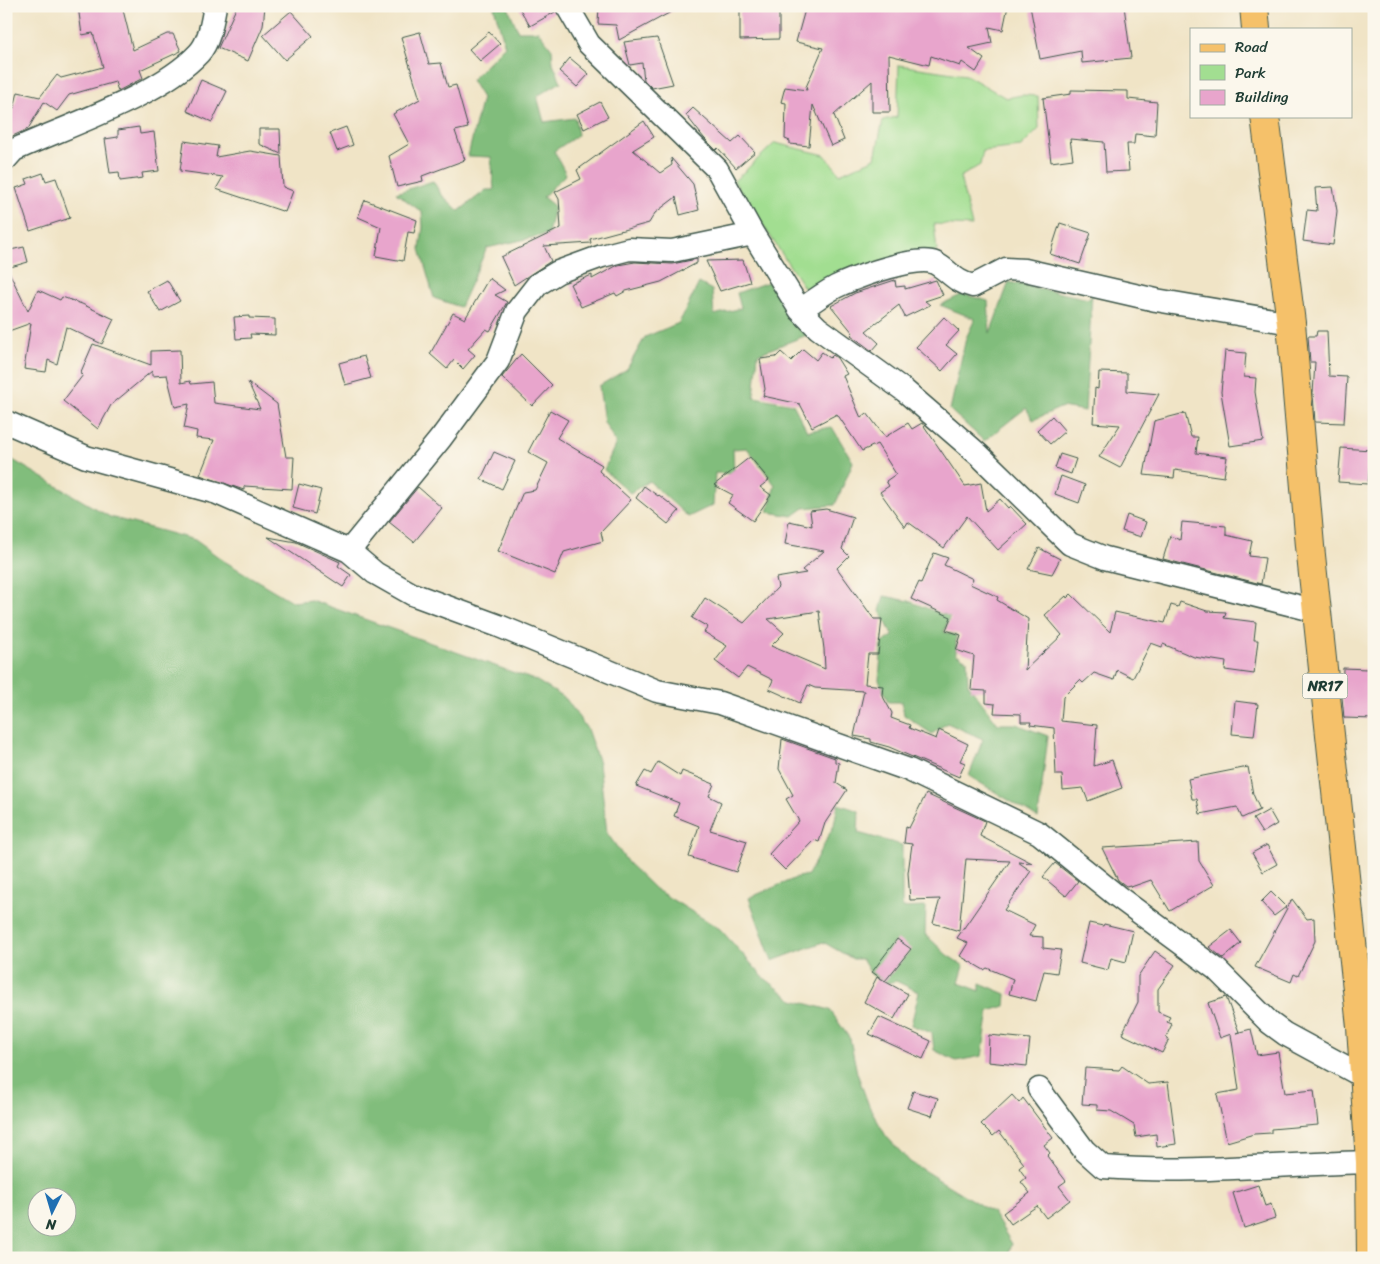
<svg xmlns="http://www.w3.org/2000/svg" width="1380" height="1264" viewBox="0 0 1380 1264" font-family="Sriracha,sans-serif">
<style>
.green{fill:#a2de91;stroke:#608e62}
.forest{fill:#81bd7b;stroke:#507d58;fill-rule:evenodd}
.building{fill:#e8a5cc;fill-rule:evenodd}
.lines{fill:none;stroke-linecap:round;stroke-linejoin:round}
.minor-casing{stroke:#3e564a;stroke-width:25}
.major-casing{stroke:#3e564a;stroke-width:30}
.minor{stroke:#fff;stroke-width:22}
.major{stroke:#f5c16b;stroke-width:28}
.labels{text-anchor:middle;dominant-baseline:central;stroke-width:4;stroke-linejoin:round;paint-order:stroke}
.shield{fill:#fbf7ec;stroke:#61756b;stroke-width:1}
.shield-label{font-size:15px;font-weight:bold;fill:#1f3d34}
</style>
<rect width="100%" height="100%" fill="#fbf7ec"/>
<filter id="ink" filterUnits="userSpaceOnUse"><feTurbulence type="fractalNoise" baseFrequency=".02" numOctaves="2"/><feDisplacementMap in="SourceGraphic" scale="10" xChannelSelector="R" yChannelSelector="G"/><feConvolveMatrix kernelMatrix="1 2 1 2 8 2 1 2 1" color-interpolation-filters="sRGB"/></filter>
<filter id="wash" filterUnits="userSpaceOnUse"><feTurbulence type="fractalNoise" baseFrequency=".0096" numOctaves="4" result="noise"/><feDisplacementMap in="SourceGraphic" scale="20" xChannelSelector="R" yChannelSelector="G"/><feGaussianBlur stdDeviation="1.12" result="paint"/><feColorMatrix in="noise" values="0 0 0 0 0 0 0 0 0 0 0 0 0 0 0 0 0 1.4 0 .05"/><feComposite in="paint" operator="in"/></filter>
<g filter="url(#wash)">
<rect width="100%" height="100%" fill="#f0e4c6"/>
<!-- green -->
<path class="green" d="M899 65 966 75 1006 98 1022 95 1038 96 1039 129 1021 147 983 151 980 165 960 177 972 226 934 224 937 251 914 254 809 295 734 181 775 143 825 155 840 174 875 158 883 120 897 117Z"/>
<!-- forest -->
<path class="forest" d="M494 7H508L518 31H538L552 49 553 63 561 82 537 96 544 122 575 118 578 135 554 151 566 174 543 197 554 206 548 234 487 248 460 307 434 298 420 249 423 227 422 212 396 193 433 181 441 194 459 211 486 190H494L491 157 468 156 482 98 471 80 505 46Z
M768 282 807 335 758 354 754 397 793 404 807 431 832 427 853 462 835 505 804 508 793 516 768 512 775 485 747 448 733 449 734 474 715 473 713 505 688 517 649 481 630 493 604 470 616 443 604 422 599 386 627 369 645 337 679 323 699 283 712 290 714 315 741 308 737 293Z
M1009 282 1089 299 1092 293 1085 411 1062 407 1033 420 1026 408 984 441 950 410 966 338 975 319 940 305 963 294 988 301 990 333Z
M6 456 110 517 195 540 224 561 293 602 311 600 537 681 566 699 587 729 599 763 607 833 628 863 655 889 720 929 763 977 793 1000 830 1010 850 1039 857 1073 869 1106 886 1136 910 1162 993 1213 1012 1244 1007 1258H6ZM68 1196V1226H38V1196Z
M884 596 909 601 941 614 950 615 944 632 956 635V654L967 660 968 684 998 724H1016L1048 736 1038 818 969 776 983 739 947 723 932 734 904 715 902 702H888L879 680 882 643 893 636 880 611Z
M838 804 859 811 858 833 902 845V908L926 907 925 934 947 955 964 966 959 983 980 991V983L1006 994 1005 1006 989 1011 982 1056 956 1061 934 1050 932 1033 911 1025 919 992 896 981 884 984 871 974 862 959H853L823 942 772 961 749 898 798 877 808 875 834 825Z"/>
<g id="blocks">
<!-- building -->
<path class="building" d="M78 6H122L133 50 167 34H173L181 51 140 70 143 78 118 91 115 82 69 95 57 111 44 102 28 129 6 139V104L14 108 18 92 40 97 57 75 61 78 103 67 93 33 82 35Z
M237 6H265L263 26 248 61 218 48Z
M518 6H554L555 12 530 26Z
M599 6H682L619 40 616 25 598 24Z
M806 6H1008L1003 30 989 27 992 43 969 48 984 59 976 72 962 62 960 66 931 56 929 65 889 55 890 112H872V81L834 115 844 140 831 146 813 105 809 146 790 144V141L785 139 786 103 781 102 785 87 807 90 806 87 823 48 796 42Z
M1030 6H1124L1131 58 1082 63 1081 51 1040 59Z
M740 7H779V39L740 40Z
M291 11 313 36 285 60 263 35Z
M420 32 429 64 441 63 448 87 456 85 468 128 455 131 465 160 422 176 423 181 397 187 389 156 409 144 393 114 420 99 401 37Z
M489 32 500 44 480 61 469 49Z
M657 38 673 84 652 88 644 80 642 63 630 65 624 42Z
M570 58 589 74 577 87 559 71Z
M201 80 227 91 212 122 187 111Z
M1071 90 1128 91V99L1157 102 1155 136 1135 134 1134 144H1127L1129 171 1106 172 1104 142 1070 139 1073 159 1051 162 1043 98 1071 94Z
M600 102 608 117 584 129 577 114Z
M693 108 732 143 740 136 755 152 736 168 718 148 716 150 704 138 686 115Z
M644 121 654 137 633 150 660 173 672 165 671 158 693 184 699 210 680 215 676 197 655 213 649 223 590 239 591 243 544 246 551 261 514 285 501 257 561 228 559 199 555 192 581 179 577 170Z
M139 127 140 134 154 132 159 171 142 173 143 178 120 181 119 172 110 173 105 139 118 137V130Z
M346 127 353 145 337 151 330 133Z
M259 129H280L281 154 259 144Z
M184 141 218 146 216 157 250 151 281 156 283 187 293 191 285 212 216 189 223 177 180 171Z
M43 173 46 181 56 178 70 218 30 231 16 188 28 184 26 179Z
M1333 187 1337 211 1333 245 1303 241 1307 210 1317 211 1315 188Z
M365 200 417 220 414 233 408 232 403 261 376 256 381 227 358 217Z
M1060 223 1091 233 1080 264 1050 254Z
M24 247 28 262 7 268 28 311 38 290 60 300 62 297 82 304 114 319 102 344 66 327 57 364 48 360 46 372 24 369 31 323 6 332V251Z
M697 259V263L661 282 626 291 617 296 615 293 581 307 570 284 592 275V279L618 265 635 262 672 264Z
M743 260 750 282 720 291 706 261Z
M489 278 505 290 495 295 507 302 490 331 486 329 468 349 475 355 463 369 454 360 447 369 430 354 453 313 465 319Z
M167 280 180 301 160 312 147 291Z
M895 280 896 287 905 286V289L936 280 943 295 925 301 930 305 905 317 899 305 866 331 879 343 872 351 851 335 853 333 831 306 855 293Z
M249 316V318L275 319V335L250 334 251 338 236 339 234 317Z
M944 317 959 331 946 345 957 354 942 371 916 347Z
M1317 331H1327L1329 376 1347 377 1344 423 1315 422 1313 394 1315 362H1310L1308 336H1316Z
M93 344 151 365V351L180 350 181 383 190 381 191 384 212 382 214 403 260 409 248 382 277 404 286 457H294L292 489 244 486V490L200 475 214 440 196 438 197 431 184 428 189 404 175 407 167 375 152 376V371L111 405 98 429 63 401 83 375 80 374Z
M803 349 816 360 822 352 830 358 833 355 837 358 847 374 843 376 861 418 867 413 885 437 908 423 912 429 922 423 965 486 981 483 986 511 1000 499 1008 508 1010 506 1027 524 998 550 967 516 944 548 908 522 905 527 880 492 889 486 886 481 896 474 877 444 862 451 837 414 812 427 800 404 763 396 765 389 760 359 776 357 781 352 791 361Z
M1225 351 1246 353 1244 377 1256 378 1255 392 1263 441 1230 446 1221 392Z
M521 354 552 385 532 406 502 377Z
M364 356 371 378 345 385 339 363Z
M1099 372 1127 373V391L1159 394 1120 468 1099 457 1120 425 1093 423 1095 388 1098 389Z
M550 410 568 420 557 438 602 465 599 471 631 500 601 532 603 541 564 552 555 574 498 551 523 492 535 490 548 463 528 452Z
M1185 413 1191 437H1198L1196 453 1227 457 1224 477 1175 470 1174 478 1144 475 1154 421Z
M1052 416 1065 431 1050 444 1037 430Z
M1341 448 1371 450 1368 484 1338 482Z
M494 452 515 461 502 489 481 479Z
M1060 454 1076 459 1071 474 1055 468Z
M750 457 769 480 760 487 771 495 753 521 728 503 733 495 714 485Z
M1061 476 1085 485 1079 503 1055 494Z
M299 484 321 490 315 514 293 508Z
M644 486 658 496 659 495 679 511 668 524 636 498Z
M418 487 442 508 414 542 389 522Z
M826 509 853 517 842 549 849 556 837 568 874 619H882L878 654H868L865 684 883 686 882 695 892 713 891 718 910 725 909 728 936 739 939 730 968 744 960 761 965 763 959 777 889 747 871 742V739L854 736 864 691 815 688 808 685 800 703 769 689 773 680 747 667 738 678 715 661 727 646 704 632 708 627 692 618 705 598 744 623 778 587 776 578 806 573 802 570 824 551 785 544 789 521 812 526 810 511ZM819 611 824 649 825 669 771 646 784 633 768 619Z
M1127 515 1146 522 1141 537 1122 531Z
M1182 522 1226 526V535L1252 541 1249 556 1265 558 1261 584 1163 559 1170 536 1180 540Z
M268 537 296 542 340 562 338 566 351 575 343 587Z
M1039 548 1060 559 1052 574 1028 569Z
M934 553 948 558 944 565 973 579 970 584 998 597 997 600 1028 619 1025 670 1062 635 1045 615 1066 596 1067 598 1071 594 1110 632 1115 612 1165 623 1171 605 1178 607 1180 602 1207 611 1226 612 1224 618 1256 622 1254 640H1258L1254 674 1225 670 1226 662 1194 657 1163 644 1162 647 1151 643 1133 678 1117 670 1114 680 1094 673 1083 683 1080 680 1063 697 1061 721 1097 725 1094 766 1112 760 1122 788 1088 801 1083 788 1063 790 1062 775H1056L1054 728 1030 725 1031 722H1021V714L994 713 995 704 986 703V691L971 690 974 656 956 650 961 635 946 630 951 617 911 599 919 582 921 583Z
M1343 668 1368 669 1367 675H1374V719L1344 718 1342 697Z
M1235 701 1258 704 1254 736 1232 734Z
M782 739 835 758V762L839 763 836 783 847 790 825 823 819 842 814 840 785 870 769 854 799 821 786 799 793 795 779 769Z
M658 762 680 776 682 771 714 784 709 796 721 802 710 830 747 841 736 872 689 857 699 826 674 816 679 803 636 786 645 771 651 774Z
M1248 767 1253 794 1260 810 1242 818 1237 807 1200 814 1197 799H1192L1188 779Z
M926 794 985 821 980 836 1032 863 1018 862 1031 871 1004 910 1035 925 1029 936 1043 937V948L1061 950 1057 973 1044 971 1036 1001 1009 994 1013 979 987 968 984 970 960 956 968 943 957 938 1010 861 966 859 959 931 933 923 940 899 910 900 908 873 912 844 904 843 906 827 909 828Z
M1269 810 1277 824 1262 833 1253 819Z
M1198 842 1199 861 1214 885 1170 911 1151 880 1131 887 1130 885 1126 886 1118 880 1102 848Z
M1267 845 1277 864 1263 872 1252 853Z
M1055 863 1078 881 1066 896 1043 877Z
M1271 892 1286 907 1274 916 1261 902Z
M1292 899 1307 919 1314 918 1315 941 1298 976 1294 974 1291 982 1255 967Z
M1089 923 1103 926 1104 924 1133 931 1126 962 1111 958 1108 970 1080 963Z
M1231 930 1241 943 1223 958 1209 947Z
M897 939 911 949 885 981 872 972Z
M1155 951 1175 965 1158 989V1012L1170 1017 1167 1022 1172 1024 1166 1037 1169 1039 1162 1053 1122 1034 1138 1002V976Z
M877 977 908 994 894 1019 864 1002Z
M1226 997 1239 1032 1236 1033 1251 1029 1257 1055 1278 1052 1285 1093 1314 1090 1318 1125 1271 1129V1133L1254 1134 1227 1142 1217 1094 1239 1090 1231 1034 1220 1038 1208 1003Z
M879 1017 931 1041 923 1059 869 1034Z
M989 1035 1030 1039 1027 1066 988 1062Z
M1122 1066 1148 1084 1168 1082 1176 1144 1157 1147 1156 1134 1136 1137 1134 1125 1111 1111 1097 1110V1105L1082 1104 1085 1068 1119 1070Z
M913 1091 938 1098 932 1116 907 1108Z
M1012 1095 1019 1103 1023 1098 1053 1138 1044 1145 1050 1153 1047 1156 1066 1181 1059 1186 1070 1200 1046 1218 1037 1206 1011 1224 1003 1213 1030 1193 1021 1182 1026 1178 1019 1168 1024 1164 999 1131 993 1136 981 1124Z
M1258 1185 1265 1206 1271 1204 1275 1218 1244 1228 1233 1193Z"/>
</g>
</g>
<g filter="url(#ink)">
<use href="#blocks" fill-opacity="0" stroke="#3e564a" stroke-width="1"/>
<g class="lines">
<defs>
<path id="minor" d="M567 6 589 44 717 169 753 234 800 310 818 328 905 391 979 455 1070 544 1105 558 1317 611
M6 159 14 150C69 125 159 96 199 53 210 41 212 21 215 6
M800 310C813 302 827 290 842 284 860 276 917 255 935 263 950 271 953 281 973 286L1006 269 1025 270 1156 300 1291 323
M6 422 86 457 217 493 349 551 375 573 412 594 499 626 657 691 720 703 909 770 1039 833 1117 896 1216 969 1270 1023 1285 1034 1366 1078
M349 551 441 438 498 361 517 311 538 284 558 272 602 256 629 249 672 251 753 234
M1039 1089 1084 1150 1103 1167C1191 1174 1281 1164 1370 1162"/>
<path id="major" d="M1254 6 1256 29
M1265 116 1291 323 1310 546 1361 1027 1370 1162 1371 1258"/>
</defs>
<!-- minor casing -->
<use href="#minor" class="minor-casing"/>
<!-- major casing -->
<use href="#major" class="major-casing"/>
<!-- minor -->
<use href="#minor" class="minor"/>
<!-- major -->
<use href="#major" class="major"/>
</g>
</g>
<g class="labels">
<!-- shield labels -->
<rect class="shield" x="1302.5" y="673.5" width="45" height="25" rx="4"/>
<g class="shield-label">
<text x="1325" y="686">NR17</text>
</g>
</g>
<!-- margin -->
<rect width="1380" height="1264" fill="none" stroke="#fbf7ec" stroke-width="25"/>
<!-- legend -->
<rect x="1190" y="28" width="162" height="90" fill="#fbf7ec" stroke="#a3ada2"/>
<rect x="1200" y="44" width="25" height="8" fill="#f5c16b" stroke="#a3ada2"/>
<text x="1235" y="52" font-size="15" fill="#1f3d34">Road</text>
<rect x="1200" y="65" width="25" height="15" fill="#a2de91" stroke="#a3ada2"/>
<text x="1235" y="78" font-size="15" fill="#1f3d34">Park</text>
<rect x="1200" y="90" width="25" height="15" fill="#e8a5cc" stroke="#a3ada2"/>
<text x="1235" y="102" font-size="15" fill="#1f3d34">Building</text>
<!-- north arrow -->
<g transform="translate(52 1212) rotate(185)"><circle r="24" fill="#fbf7ec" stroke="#a3ada2"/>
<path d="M0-4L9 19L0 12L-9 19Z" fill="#1f6fb2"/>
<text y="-8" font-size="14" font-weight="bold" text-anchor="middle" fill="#1f3d34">N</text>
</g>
</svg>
